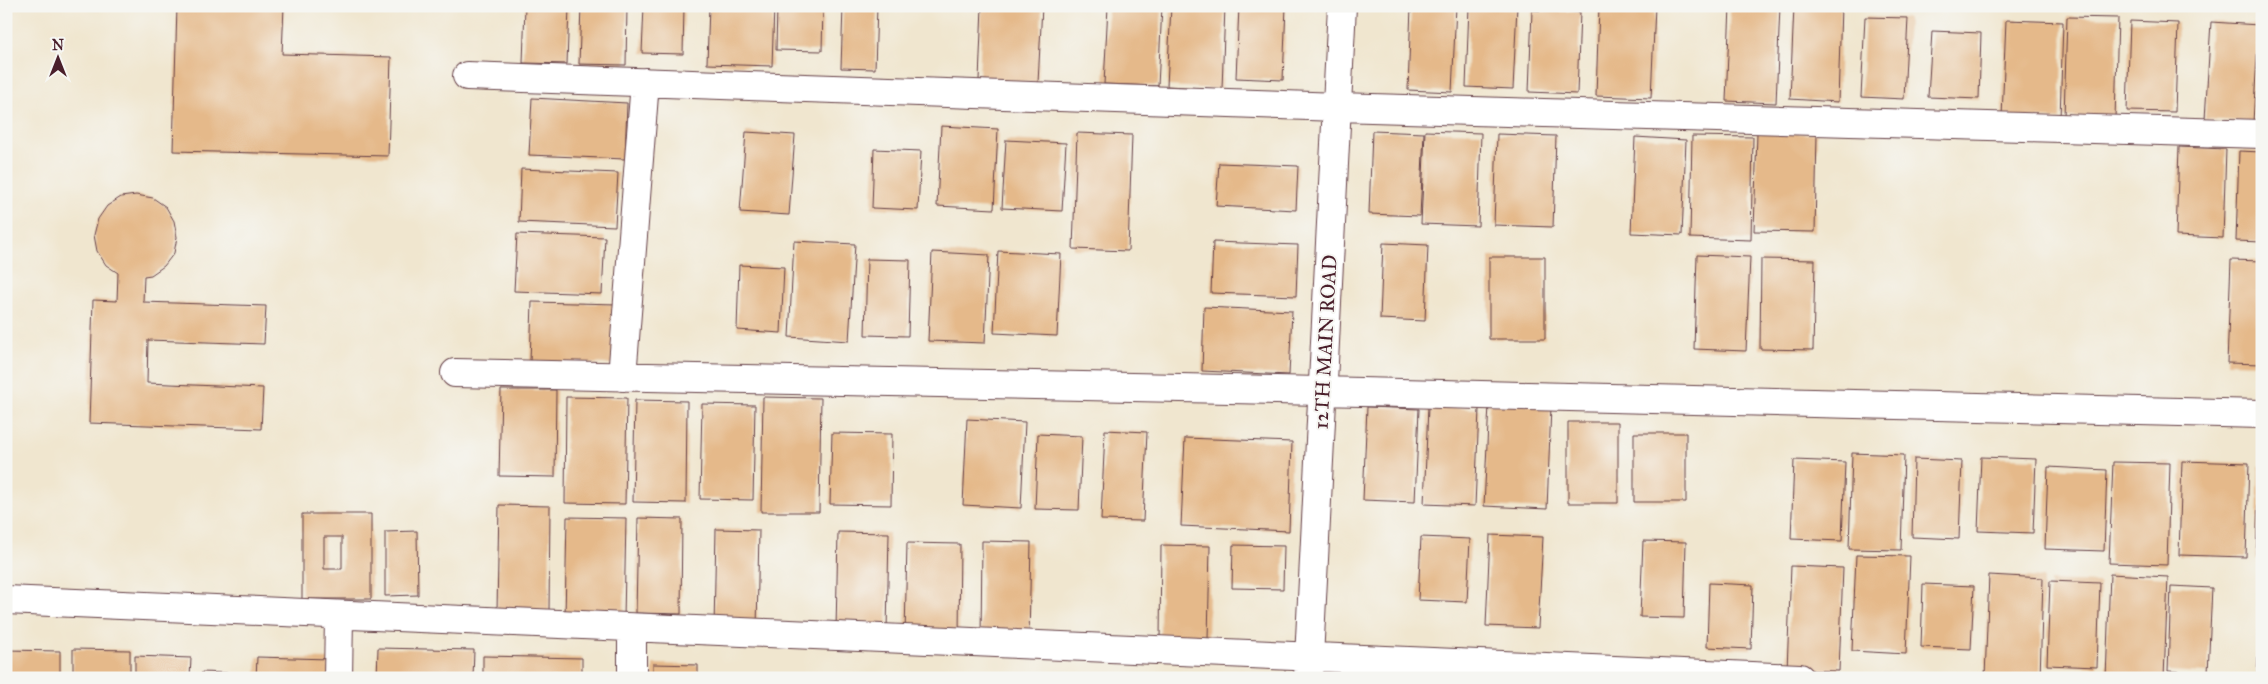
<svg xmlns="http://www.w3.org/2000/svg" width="2268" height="684" viewBox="0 0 2268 684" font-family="'IM FELL Great Primer',serif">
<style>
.building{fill:#e5b98a;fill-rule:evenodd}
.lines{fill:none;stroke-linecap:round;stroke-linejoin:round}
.minor-casing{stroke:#633d44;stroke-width:30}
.minor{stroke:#fff;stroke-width:28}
.labels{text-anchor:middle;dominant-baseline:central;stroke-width:4;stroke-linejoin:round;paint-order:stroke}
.street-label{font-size:20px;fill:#4a1f2b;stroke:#f6f6f2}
</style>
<rect width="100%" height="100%" fill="#f6f6f2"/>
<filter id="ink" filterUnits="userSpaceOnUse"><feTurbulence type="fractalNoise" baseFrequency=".02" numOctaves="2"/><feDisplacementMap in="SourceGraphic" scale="10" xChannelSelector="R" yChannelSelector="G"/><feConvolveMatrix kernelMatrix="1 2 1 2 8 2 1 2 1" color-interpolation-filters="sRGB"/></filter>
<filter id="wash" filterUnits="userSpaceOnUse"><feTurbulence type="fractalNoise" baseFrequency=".0096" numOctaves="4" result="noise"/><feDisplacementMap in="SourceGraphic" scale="20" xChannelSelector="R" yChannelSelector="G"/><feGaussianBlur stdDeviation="1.12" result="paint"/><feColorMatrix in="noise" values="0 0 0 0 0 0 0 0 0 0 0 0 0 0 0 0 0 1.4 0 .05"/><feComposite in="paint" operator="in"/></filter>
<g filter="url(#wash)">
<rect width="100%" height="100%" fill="#f0e6cf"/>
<g id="blocks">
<!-- building -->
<path class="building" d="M177 6H284L282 54 391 57 388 156 173 151Z
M525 6H569L567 64 523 63Z
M581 6H627L626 65 579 64Z
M644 6H684L683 54 642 53Z
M709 6H774L772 66 707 64Z
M777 6H823L822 51 776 50Z
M843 6H877L875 69 841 68Z
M982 6H1042L1038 83 979 80Z
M1108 6H1162L1158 86 1104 84Z
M1171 6H1225L1222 89 1167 86Z
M1239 6H1286L1283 80 1236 78Z
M1411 6H1456L1452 92 1408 90Z
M1469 6H1517L1513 89 1466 87Z
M1599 6H1655L1651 98 1596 96Z
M1730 6H1780L1776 103 1726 101Z
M1794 6H1841L1838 102 1790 99Z
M1532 10 1580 12 1577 94 1529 92Z
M1865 17 1908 18 1904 99 1861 97Z
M2067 17 2118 18 2115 118 2064 117Z
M2006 20 2063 22 2060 119 2002 117Z
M2130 21 2178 23 2175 112 2127 111Z
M2211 22 2259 25 2253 122 2205 119Z
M1932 31 1981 33 1979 99 1928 97Z
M532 98 627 103 625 159 529 155Z
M941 126 998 129 994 209 937 206Z
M1372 131 1424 133 1420 216 1369 214Z
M1425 131 1481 133 1478 226 1421 224Z
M746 132 795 135 789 215 740 212Z
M1077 133 1132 135 1128 251 1073 249Z
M1757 133 1817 134 1815 232 1754 231Z
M1497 134 1556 136 1553 227 1494 225Z
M1692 136 1753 137 1751 240 1690 238Z
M1635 137 1686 140 1682 235 1631 233Z
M1006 140 1066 143 1062 211 1002 208Z
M2179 147 2226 149 2223 238 2176 236Z
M874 149 921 151 918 210 872 208Z
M2239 151 2262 152V242L2236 241Z
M1219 163 1298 166 1296 210 1216 206Z
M521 169 618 173 615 226 519 222Z
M136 195 153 198 166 207 174 221 177 237 174 253 164 266 151 275 144 276 143 302 266 306 264 344 148 340 147 383 263 388 261 429 89 423 93 300 117 301 118 273 106 265 97 251 94 235 98 219 107 206 121 197Z
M517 234 605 237 602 294 514 291Z
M794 241 855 244 849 341 789 337Z
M1213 242 1298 245 1296 296 1211 293Z
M1383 243 1428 245 1425 321 1380 319Z
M998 251 1061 254 1057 336 994 333Z
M932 252 989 255 985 343 928 341Z
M1697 255 1750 257 1746 351 1694 349Z
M1489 257H1545V339H1489Z
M867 259 910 260 908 336 865 335Z
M1761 259 1815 260 1813 350 1760 349Z
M2231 260 2262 261V364L2227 363Z
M739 265 784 267 781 333 737 330Z
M532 302 617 304 615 364 530 362Z
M1204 307 1292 311 1289 375 1202 371Z
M501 390H556L555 477 499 476Z
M566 397 627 398 625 504 565 503Z
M763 397 821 398 819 512H761Z
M635 400 687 401 686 503 633 502Z
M702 404 755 405 753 500 700 499Z
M1489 404 1551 406 1547 509 1484 506Z
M1367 407 1419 409 1415 502 1363 500Z
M1428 407 1479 409 1475 506 1424 504Z
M967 419 1025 422 1021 508 963 505Z
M1568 422H1618V503H1568Z
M1105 430 1147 432 1143 521 1101 520Z
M832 433 892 434 891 505 830 504Z
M1634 433H1686V502H1634Z
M1038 434 1082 436 1079 510 1035 509Z
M1185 438 1292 442 1289 531 1181 526Z
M1852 453 1904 455 1901 550 1849 549Z
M1981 457 2036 459 2033 533 1978 531Z
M1914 459 1962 461 1959 539 1912 537Z
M1794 460 1845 462 1842 541 1791 539Z
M2182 461 2249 463 2246 557 2179 555Z
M2113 462 2170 463 2167 565 2109 563Z
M2259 466H2262V559H2256Z
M2048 467 2107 470 2104 551 2045 549Z
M499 505 550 506 549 612 497 611Z
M302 514H371V599H302ZM324 537H342V569H324Z
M567 517 626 518 624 619 565 618Z
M638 518 682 519 681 614 636 613Z
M716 529 759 530 757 629 714 628Z
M417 531 418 595 385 596V532Z
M838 532 889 533 887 631 836 630Z
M1490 535 1543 537 1538 628 1486 626Z
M1421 537 1470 539 1467 602 1418 600Z
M982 541 1031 542 1029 640 981 639Z
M1643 541 1686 542 1684 618 1640 617Z
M907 543 960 544 959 635H905Z
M1161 545 1210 546 1208 640H1160Z
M1233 545 1284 546 1283 589 1232 588Z
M1856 555 1910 556 1906 654 1852 651Z
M1791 566 1843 568 1839 671 1787 670Z
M2110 574 2168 577 2164 678H2106Z
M1989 575 2043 578 2040 678 1985 677Z
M2050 581 2100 583 2097 667 2047 665Z
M1709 583 1753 585 1751 649 1707 647Z
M1923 584 1974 586 1971 649 1921 647Z
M2171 586 2212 588 2208 673 2168 671Z
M2260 588H2262V678H2257Z
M378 648 474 650 473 678H377Z
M73 649 130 650V678H73Z
M6 650 60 651V678H6Z
M135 656 191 658 190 678H135Z
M483 656 582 658V678H483Z
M257 657 329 659 328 678H256Z
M653 664 698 665V678H653Z
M202 672 252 674V678H202Z"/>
</g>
</g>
<g filter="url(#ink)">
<use href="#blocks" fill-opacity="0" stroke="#633d44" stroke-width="1"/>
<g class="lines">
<defs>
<path id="minor" d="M467 76 1338 107 2262 134
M455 373 1321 391 2262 414
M622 377 645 82
M6 600 1800 678
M338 678 339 616
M632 678V628
M1308 678 1342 6"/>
</defs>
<!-- minor casing -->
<use href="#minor" class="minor-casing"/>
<!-- minor -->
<use href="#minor" class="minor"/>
</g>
</g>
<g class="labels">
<!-- street labels -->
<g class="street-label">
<text transform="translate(1325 342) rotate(-87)">12TH MAIN ROAD</text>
</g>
</g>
<!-- margin -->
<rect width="2268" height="684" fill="none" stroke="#f6f6f2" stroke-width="25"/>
<!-- north arrow -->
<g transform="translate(58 58)" stroke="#f6f6f2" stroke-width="4" paint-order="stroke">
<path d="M0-4L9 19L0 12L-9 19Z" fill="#4a1f2b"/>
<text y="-8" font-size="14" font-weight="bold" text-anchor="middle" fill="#4a1f2b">N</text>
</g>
</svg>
